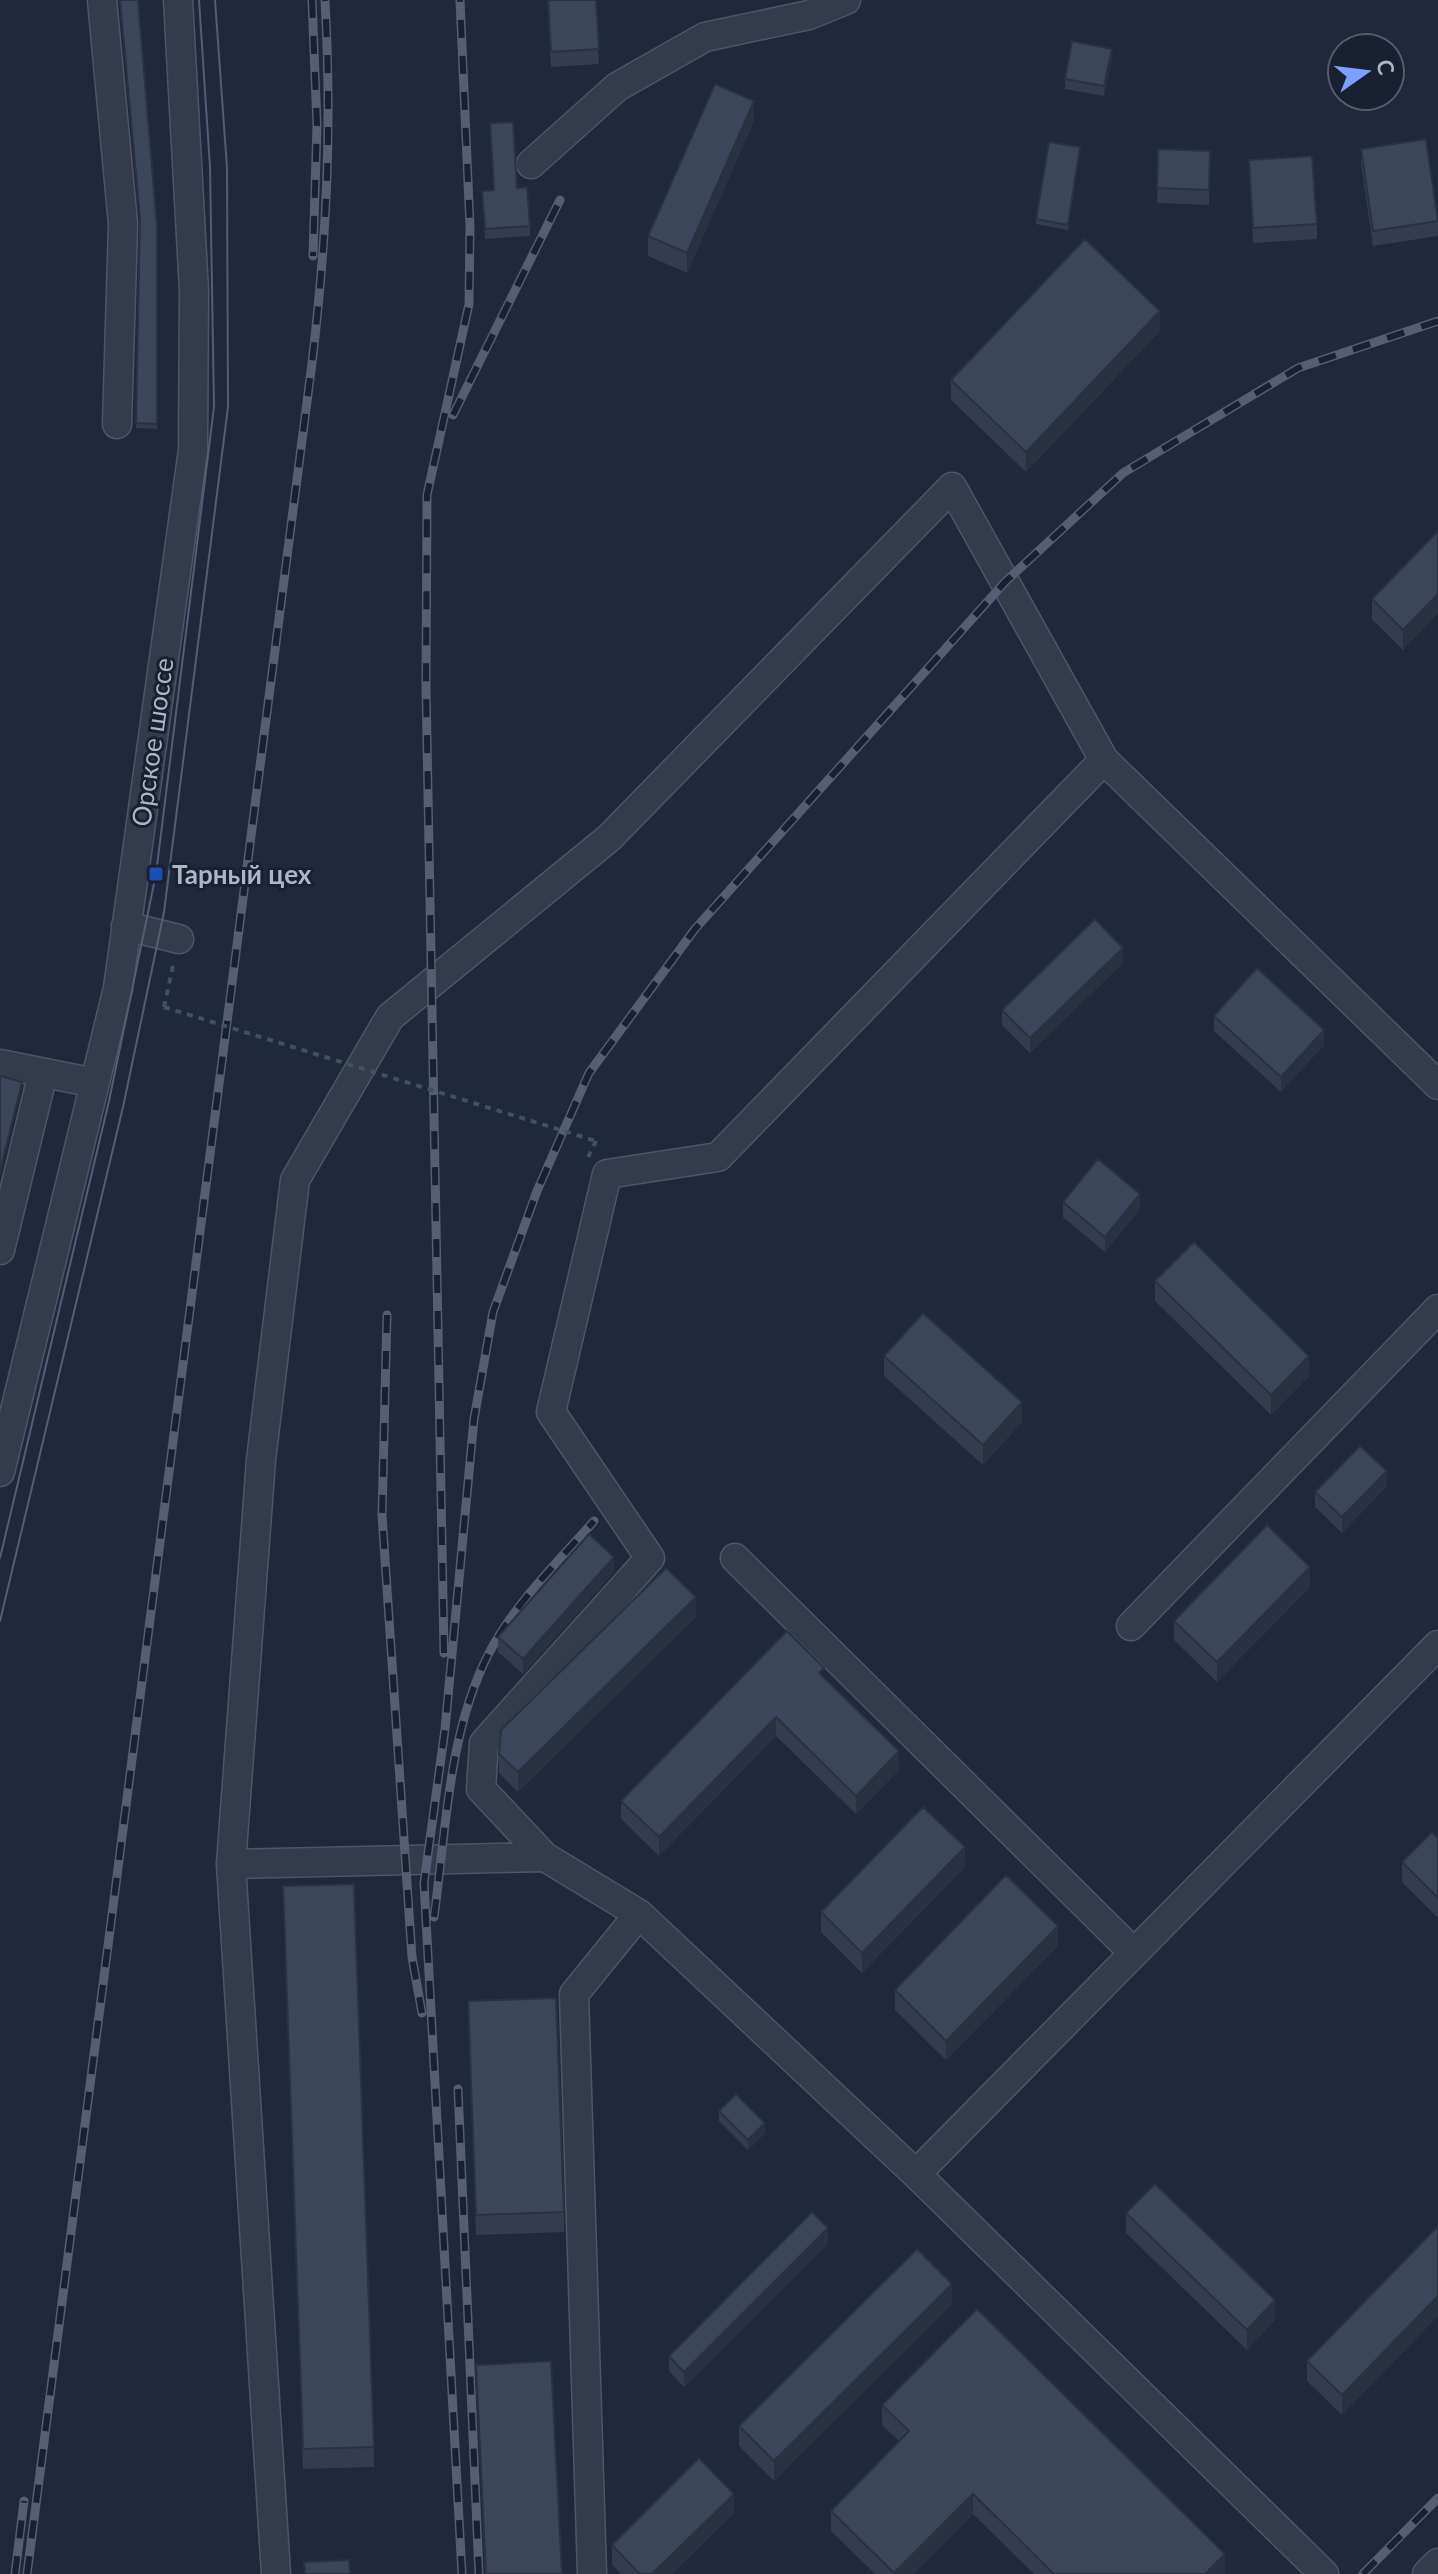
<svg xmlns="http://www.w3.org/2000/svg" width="1438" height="2574" viewBox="0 0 1438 2574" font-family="Lato,sans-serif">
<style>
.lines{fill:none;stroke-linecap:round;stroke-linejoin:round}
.minor-casing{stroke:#4f5566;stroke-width:31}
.path{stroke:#405359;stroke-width:4;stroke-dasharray:6 6;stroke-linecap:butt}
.minor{stroke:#343b4b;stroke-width:28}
.tram{stroke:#565e73;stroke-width:2}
.rail-casing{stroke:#565e73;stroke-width:9}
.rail{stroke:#192030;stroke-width:6;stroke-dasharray:18;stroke-linecap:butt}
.path-bridge{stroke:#405359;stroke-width:4;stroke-dasharray:6 6;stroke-linecap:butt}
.wall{fill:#343c4e}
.shaded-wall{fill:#2a3140}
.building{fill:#3c465b;stroke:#2a3140;stroke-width:2}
.transit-dot{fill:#1a4fb4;stroke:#192030;stroke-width:3}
.labels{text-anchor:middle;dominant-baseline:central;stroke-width:6;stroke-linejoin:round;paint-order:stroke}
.street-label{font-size:26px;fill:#afb5c7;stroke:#192030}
.poi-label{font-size:26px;font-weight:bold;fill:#afb5c7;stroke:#192030;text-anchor:start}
</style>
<rect width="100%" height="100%" fill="#20283b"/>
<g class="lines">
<defs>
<path id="minor" d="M102 0 123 224 117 424
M531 164 617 87 705 37 809 15 846 0
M126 926 179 939
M0 1064 95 1083
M0 1250 43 1073
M0 1472 118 988 193 450 194 291 178 0
M735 1558 1134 1953
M1131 1626 1438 1309
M545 1857 481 1789 484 1743 650 1558 551 1412 607 1174 718 1157 1104 760
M231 1864 545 1857 639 1914 916 2174 1324 2574
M916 2174 1438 1645
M276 2574 231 1864 261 1460 295 1180 390 1017 609 838 952 487 1104 760 1438 1085
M592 2574 574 1994 639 1914
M1427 2574 1438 2563"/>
</defs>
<!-- minor casing -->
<use href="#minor" class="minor-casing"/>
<!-- path -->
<path class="path" d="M164 1007 174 961
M588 1157 596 1141"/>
<!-- minor -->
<use href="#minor" class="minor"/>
<!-- tram -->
<path class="tram" d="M0 1558 109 1101 156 874 214 407 210 167 199 0
M0 1621 123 1107 164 912 228 407 227 168 215 0"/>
<defs>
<path id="rail" d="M312 0 317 125 313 256
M453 415 560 200
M387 1315 382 1515 412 1957 422 2013
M444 1653 426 687 427 495 469 304 470 227 460 0
M434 1917C446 1831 448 1734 488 1655 514 1604 557 1563 594 1521
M458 2089 479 2574
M15 2574 24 2501
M27 2574 312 363C327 237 332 127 325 0
M462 2574 424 1883 445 1729 474 1419 493 1312 537 1191 589 1073 695 929 1005 582 1123 473 1298 368 1438 321
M1363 2574 1438 2498"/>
</defs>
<!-- rail casing -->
<use href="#rail" class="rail-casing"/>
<!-- rail -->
<use href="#rail" class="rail"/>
<!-- path-bridge -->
<path class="path-bridge" d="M164 1007 596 1141"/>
</g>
<!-- wall -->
<path class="wall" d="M547 0H596L599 64 551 67Z
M1112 59 1104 96 1065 89V79Z
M754 121 687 273 648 256V236Z
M1158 149 1210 151 1209 205 1157 203Z
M1361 149 1438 218V236L1373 246 1361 164Z
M1080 152 1068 230 1036 224V219Z
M1249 160 1317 224V239L1253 243Z
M517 188 530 226V236L485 239 482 191Z
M140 222 157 226V429L136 428Z
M1160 331 1026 472 951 400V380Z
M1438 531V613L1403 650 1372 619V599Z
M1123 963 1030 1053 1002 1025V1010Z
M1214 1016 1324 1045 1281 1092 1214 1031Z
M1063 1202 1140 1209 1105 1252 1063 1217Z
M1155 1281 1309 1376 1271 1415 1155 1301Z
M884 1356 1022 1422 983 1465 884 1376Z
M1387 1486 1342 1533 1315 1507V1492Z
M614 1572 523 1674 498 1652V1637Z
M1310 1587 1217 1682 1174 1640V1621Z
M696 1617 518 1792 499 1773V1754Z
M824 1678 899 1770 856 1814 776 1736 659 1856 621 1819V1801Z
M1438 1838V1918L1402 1882V1862Z
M965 1867 862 1973 821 1932V1912Z
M283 1886 374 2447V2467L303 2469Z
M1058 1946 946 2060 895 2010V1990Z
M468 2001 564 2212V2232L476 2235Z
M719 2111 765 2133 748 2150 719 2121Z
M1126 2213 1275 2320 1247 2350 1126 2233Z
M1438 2226V2316L1342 2415 1307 2381V2361Z
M828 2243 684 2387 669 2371V2356Z
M952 2304 774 2481 739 2446V2426Z
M476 2365 562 2574H485Z
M882 2405 1225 2574H1034L973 2514 913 2574H875L831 2531V2511L899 2441 882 2425Z
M734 2513 672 2574H621L612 2565V2545Z"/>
<!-- shaded-wall -->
<path class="shaded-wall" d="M1112 49V59L1104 96V86Z
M754 101V121L687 273V253Z
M1160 311V331L1026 472V452Z
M1438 594V613L1403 650V630Z
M1123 948V963L1030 1053V1038Z
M1324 1030V1045L1281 1092V1077Z
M22 1082V1087L0 1176V1171Z
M1140 1194V1209L1105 1252V1237Z
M1309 1356V1376L1271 1415V1395Z
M1022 1402V1422L983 1465V1445Z
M1387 1471V1486L1342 1533V1517Z
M614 1557V1572L523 1674V1659Z
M1310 1567V1587L1217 1682V1662Z
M696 1597V1617L518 1792V1772Z
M776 1717V1736L659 1856V1837Z
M899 1751V1770L856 1814V1796Z
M965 1847V1867L862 1973V1953Z
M1058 1926V1946L946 2060V2041Z
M765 2123V2133L748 2150V2140Z
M828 2228V2243L684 2387V2372Z
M952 2284V2304L774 2481V2461Z
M1438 2296V2316L1342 2415V2395Z
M1275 2300V2320L1247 2350V2330Z
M734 2494V2513L672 2574H652Z
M973 2494V2514L913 2574H894Z
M1225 2554V2574H1205Z"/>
<!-- building -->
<path class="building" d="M120 0H138L157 226V424L136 423 140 218Z
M548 0H596L599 49 551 52Z
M1072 41 1112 49 1104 86 1065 79Z
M715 84 754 101 687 253 648 236Z
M513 122 517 188 527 187 530 226 485 229 482 191 494 190 490 123Z
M1426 139 1438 221 1373 231 1361 149Z
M1049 142 1080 147 1068 225 1036 219Z
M1158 149 1210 151 1209 190 1157 188Z
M1312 156 1317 224 1253 228 1249 160Z
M1085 239 1160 311 1026 452 951 380Z
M1438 531V594L1403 630 1372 599Z
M1095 919 1123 948 1030 1038 1002 1010Z
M1257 968 1324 1030 1281 1077 1214 1016Z
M0 1076 22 1082 0 1171Z
M1098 1159 1140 1194 1105 1237 1063 1202Z
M1194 1242 1309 1356 1271 1395 1155 1281Z
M923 1313 1022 1402 983 1445 884 1356Z
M1360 1446 1387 1471 1342 1517 1315 1492Z
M1267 1525 1310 1567 1217 1662 1174 1621Z
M589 1534 614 1557 523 1659 498 1637Z
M666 1568 696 1597 518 1772 499 1754 501 1730Z
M787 1631 824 1668 819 1673 899 1751 856 1796 776 1717 659 1837 621 1801Z
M923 1807 965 1847 862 1953 821 1912Z
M1432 1832 1438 1838V1898L1402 1862Z
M1006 1875 1058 1926 946 2041 895 1990Z
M354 1884 374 2447 303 2449 283 1886Z
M556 1998 564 2212 476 2215 468 2001Z
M736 2094 765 2123 748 2140 719 2111Z
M1155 2184 1275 2300 1247 2330 1126 2213Z
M812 2212 828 2228 684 2372 669 2356Z
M1438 2226V2296L1342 2395 1307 2361Z
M917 2249 952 2284 774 2461 739 2426Z
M977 2309 1225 2554 1205 2574H1054L973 2494 894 2573 831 2511 909 2431 882 2405Z
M551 2361 562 2574H486L476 2365Z
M699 2458 734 2494 652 2574H640L612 2545Z
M349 2560 350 2574H305L304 2562Z"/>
<!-- markers -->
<rect class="transit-dot" x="148" y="866" width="16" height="16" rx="4"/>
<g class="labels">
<!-- street labels -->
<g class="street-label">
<text transform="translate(152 742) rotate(-82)">Орское шоссе</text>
</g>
<!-- poi labels -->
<g class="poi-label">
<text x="172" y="874">Тарный цех</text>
</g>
</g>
<!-- north arrow -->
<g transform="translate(1366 72) rotate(76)"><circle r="38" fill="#192030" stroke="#555c6c" stroke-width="2"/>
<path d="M0-6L14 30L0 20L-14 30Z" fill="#7d9ffe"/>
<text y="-12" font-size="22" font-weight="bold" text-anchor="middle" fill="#afb5c7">С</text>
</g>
</svg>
